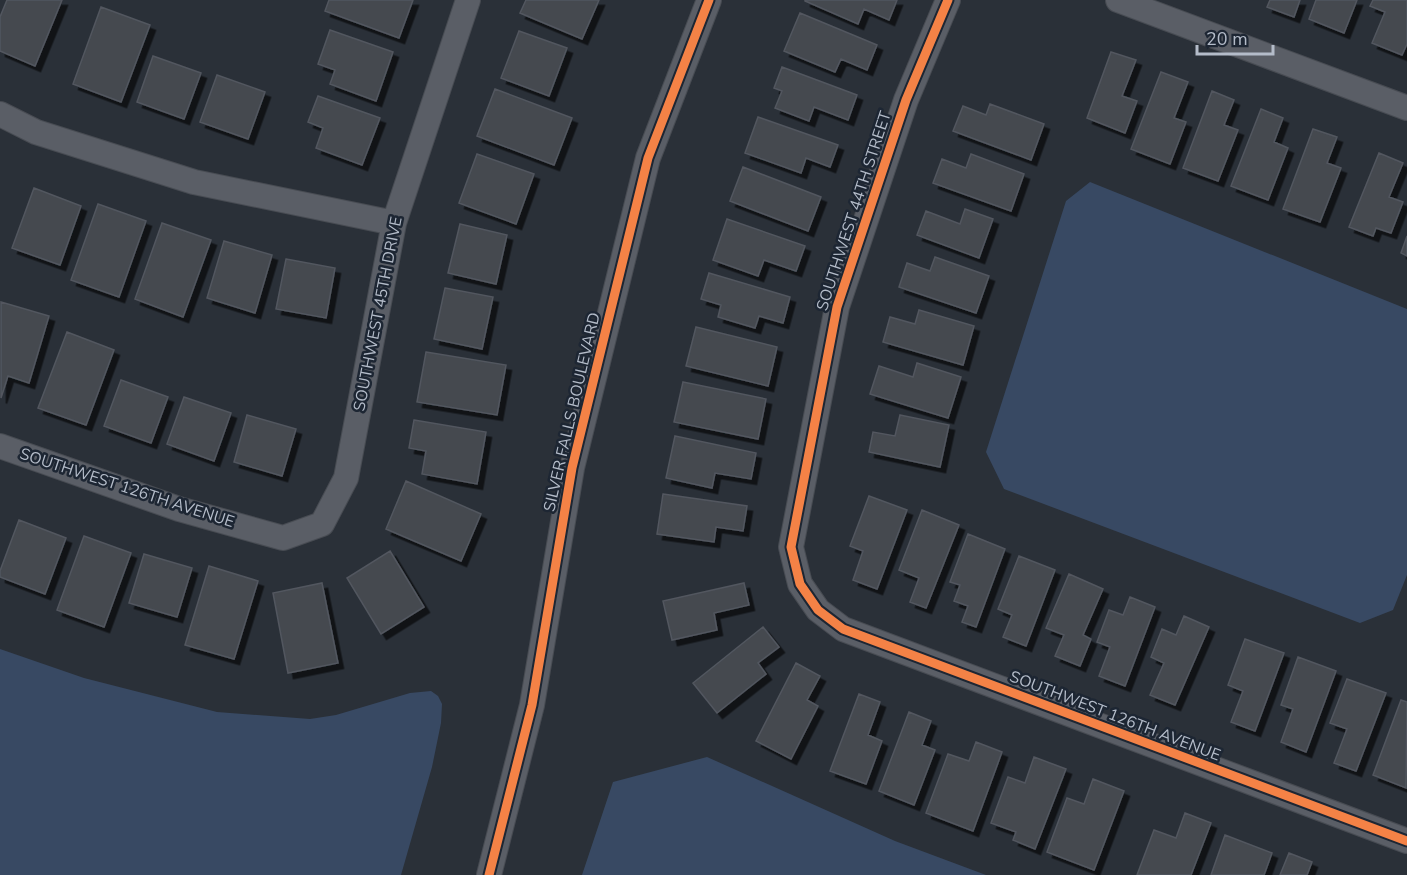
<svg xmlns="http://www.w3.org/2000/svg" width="1407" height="875" viewBox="0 0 1407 875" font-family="'Nunito Sans',sans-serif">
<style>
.water{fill:#384963}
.building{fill:#444950;stroke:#52575f;stroke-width:1.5;filter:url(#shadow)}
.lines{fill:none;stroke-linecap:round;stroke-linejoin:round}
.minor-casing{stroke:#484c53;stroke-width:26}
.minor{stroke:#5a5e66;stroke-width:24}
.cycleway-casing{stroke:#1d2633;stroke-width:13}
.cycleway{stroke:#f48246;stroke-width:9}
.labels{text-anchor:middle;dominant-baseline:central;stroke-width:5;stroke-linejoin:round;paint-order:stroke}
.street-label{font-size:16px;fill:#b4bcc9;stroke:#1d2633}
</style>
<defs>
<filter id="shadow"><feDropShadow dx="5.5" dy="5.5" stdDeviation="0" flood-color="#0009"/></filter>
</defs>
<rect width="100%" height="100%" fill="#2a3038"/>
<!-- water -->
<path class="water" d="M1090 182 1407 309V575L1393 610 1360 623 1004 489 986 452 1066 201Z
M0 649 84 678 217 712 310 719 336 715 410 693 431 691 438 696 442 704 441 723 432 767 401 875H0Z
M707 757 895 841 986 875H582L613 782Z"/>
<!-- building -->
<path class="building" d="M7 0H62L35 66 0 51V17Z
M329 0H413L399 38 325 11Z
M526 0H599L582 39 520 13Z
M805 0H897L889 20 864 9 858 24 805 1Z
M1270 0H1300L1294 17 1267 7Z
M1316 0H1357L1344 33 1309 19Z
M1373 0H1407V44L1402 55 1372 43 1385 12 1370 6Z
M101 7 150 25 121 102 73 84Z
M800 13 877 45 867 70 841 59 835 72 784 51Z
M330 30 393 52 376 101 330 84 335 70 318 64Z
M519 31 567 48 549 96 501 78Z
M1111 52 1136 60 1122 96 1137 101 1125 133 1087 118Z
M153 56 201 73 184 119 137 102Z
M782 67 857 95 848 120 814 107 809 121 775 108 782 91 774 88Z
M1161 72 1188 82 1174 118 1186 122 1170 164 1131 149Z
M217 75 265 92 248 139 200 122Z
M495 89 572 118 554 165 477 136Z
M1212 91 1234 100 1224 125 1238 130 1218 181 1183 168Z
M318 96 380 118 362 165 316 148 323 128 308 122Z
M990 104 1044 124 1031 160 953 131 963 106 986 115Z
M1261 109 1283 118 1274 142 1288 148 1268 200 1231 186Z
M758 117 838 145 830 167 806 158 801 173 745 153Z
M1313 129 1337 137 1327 163 1341 168 1320 222 1283 209Z
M1379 153 1403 163 1389 197 1403 202 1391 233 1376 228 1373 236 1349 227Z
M477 154 534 174 516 224 459 203Z
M971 154 1024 174 1011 211 933 183 942 159 966 168Z
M743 167 821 197 808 231 730 201Z
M34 188 81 206 60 265 12 248Z
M98 204 146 221 119 297 71 280Z
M965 209 993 219 979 258 917 235 926 211 960 224Z
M727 219 805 246 796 271 764 260 758 276 713 260Z
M162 223 211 240 183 317 135 299Z
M460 224 507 235 496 284 448 273Z
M1407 236V256L1401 253Z
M224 241 272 255 255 313 207 298Z
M935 257 989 276 976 313 899 287 907 263 930 271Z
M286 259 335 268 326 318 276 309Z
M709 273 790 297 783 323 759 316 755 328 718 317 721 305 701 299Z
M445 288 493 297 482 349 434 339Z
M1 302 49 316 29 383 8 376 1 398Z
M919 310 974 326 963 365 883 342 890 317 915 324Z
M696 327 777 347 768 386 686 366Z
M67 332 114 350 86 425 38 408Z
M426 352 506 365 497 415 417 402Z
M917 363 961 377 948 418 870 394 879 366 913 377Z
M121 380 168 397 151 443 104 426Z
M683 382 766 399 758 439 674 422Z
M184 397 231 413 214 461 167 444Z
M247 415 296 429 282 476 234 462Z
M900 415 949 425 940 467 869 452 873 432 895 436Z
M414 420 486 432 477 484 422 474 426 451 409 448Z
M675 436 756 453 751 479 715 473 712 488 666 478Z
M406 481 481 514 461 561 386 529Z
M663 494 747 506 743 531 716 527 714 542 657 534Z
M869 496 907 510 877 589 853 580 863 551 850 546Z
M922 510 959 525 926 608 910 602 919 578 899 570Z
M19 520 66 538 45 594 0 577V571Z
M968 534 1005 549 976 627 962 622 968 606 954 601 960 585 950 582Z
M84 536 131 553 104 627 57 610Z
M390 551 424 607 381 634 347 578Z
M144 554 192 568 177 617 129 603Z
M1019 556 1055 570 1026 646 1003 637 1012 615 998 609Z
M209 566 258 581 234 659 185 645Z
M1069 574 1103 589 1083 635 1091 639 1080 666 1055 656 1064 635 1046 628Z
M322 583 338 663 288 673 273 593Z
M744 583 749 605 714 613 717 630 672 640 663 601Z
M1130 597 1155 607 1125 686 1099 676 1110 647 1097 642 1109 610 1123 615Z
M1184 616 1209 627 1175 705 1150 695 1164 663 1151 657 1162 629 1176 635Z
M763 627 779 647 758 663 766 674 717 713 693 683Z
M1245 639 1284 653 1255 731 1231 722 1243 691 1228 685Z
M1298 657 1336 671 1306 752 1281 742 1293 709 1281 705Z
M796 663 820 676 807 700 818 706 791 759 756 741Z
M1347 679 1386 693 1356 771 1334 763 1347 729 1330 723Z
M859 694 880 702 868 735 882 741 866 784 830 771Z
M1401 700 1407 702 1406 788 1373 775Z
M909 712 931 721 922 745 935 750 914 805 879 791Z
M976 742 1002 752 973 831 926 813 948 754 969 761Z
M1034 757 1066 769 1035 849 1013 840 1016 832 991 823 1008 777 1025 783Z
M1093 779 1124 791 1094 870 1047 852 1067 798 1084 804Z
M1185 813 1211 823 1191 875H1137L1154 830 1176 838Z
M1225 835 1272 853 1264 875H1211Z
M1289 853 1312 862 1307 875H1280Z"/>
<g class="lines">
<defs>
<path id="minor" d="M948 0 906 100 837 307 791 547 800 584 818 610 843 629 1407 841
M1118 0 1407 108
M0 114 36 132 194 182 394 223
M0 446 179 509 283 538 322 524 346 478 394 223 468 0
M489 875 532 705 572 468 648 158 709 0"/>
</defs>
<!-- minor casing -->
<use href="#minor" class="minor-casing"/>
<!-- minor -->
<use href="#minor" class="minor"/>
<defs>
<path id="cycleway" d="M948 0 906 100 837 307 791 547 800 584 818 610 843 629 1407 841
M489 875 532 705 572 468 648 158 709 0"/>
</defs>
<!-- cycleway casing -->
<use href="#cycleway" class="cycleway-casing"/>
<!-- cycleway -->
<use href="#cycleway" class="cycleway"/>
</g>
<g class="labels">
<!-- street labels -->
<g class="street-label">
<text transform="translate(854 211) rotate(-72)">SOUTHWEST 44TH STREET</text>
<text transform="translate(378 314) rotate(-79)">SOUTHWEST 45TH DRIVE</text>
<text transform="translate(572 412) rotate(-77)">SILVER FALLS BOULEVARD</text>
<text transform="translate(127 488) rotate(18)">SOUTHWEST 126TH AVENUE</text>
<text transform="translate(1115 716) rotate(21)">SOUTHWEST 126TH AVENUE</text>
</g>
</g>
<!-- scale -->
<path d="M1197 45v9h76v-9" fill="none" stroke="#b4bcc9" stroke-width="3"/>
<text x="1206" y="45" font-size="18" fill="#b4bcc9" stroke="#1d2633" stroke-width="4.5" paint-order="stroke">20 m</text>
</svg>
